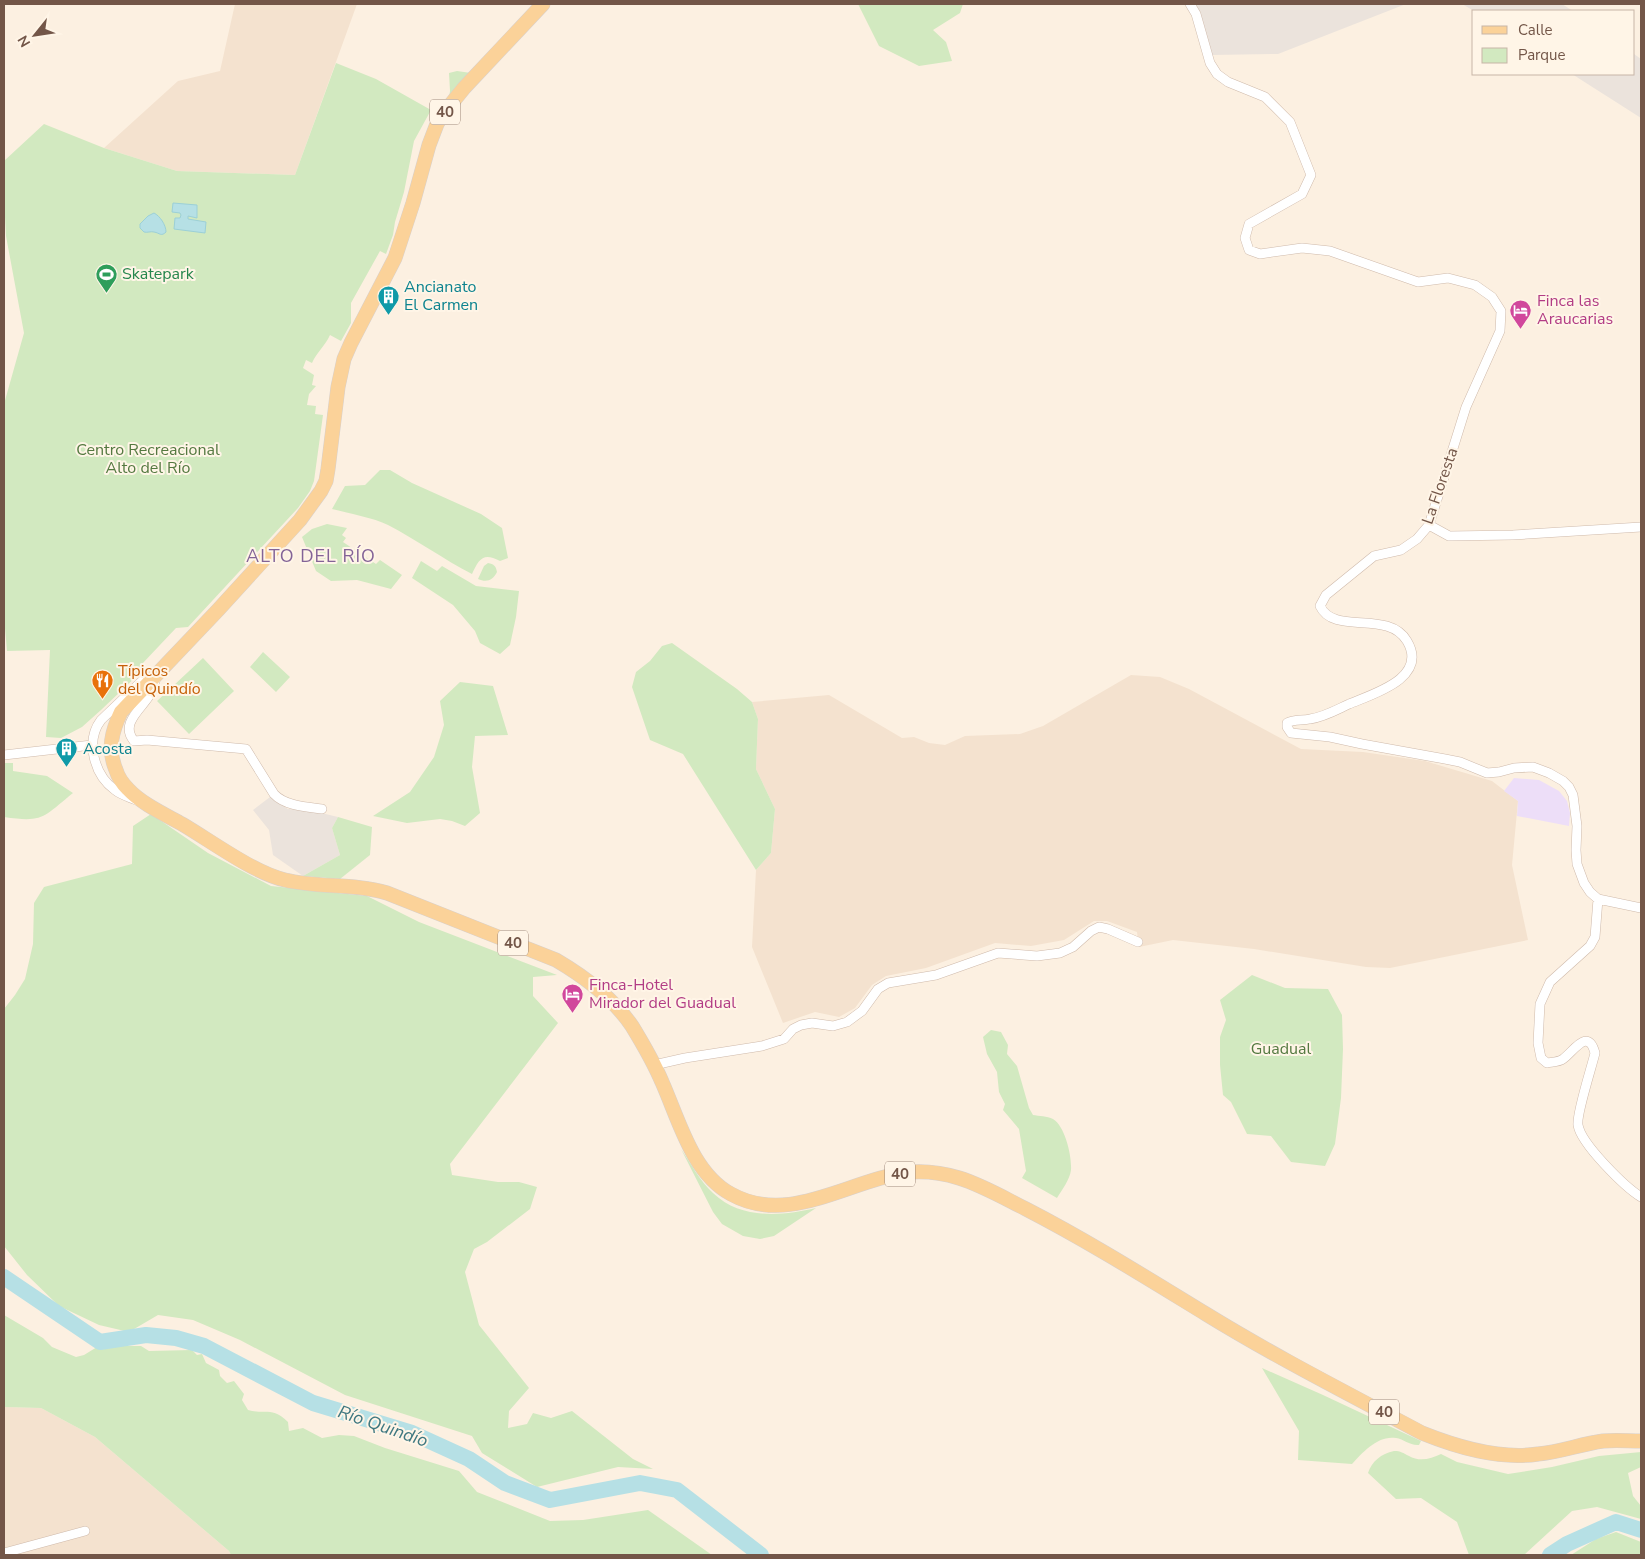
<svg xmlns="http://www.w3.org/2000/svg" width="1645" height="1559" viewBox="0 0 1645 1559" font-family="'Nunito Sans',sans-serif">
<style>
.residential{fill:#f4e2cf}
.industrial{fill:#ebe3dc}
.education{fill:#eddef8}
.green{fill:#d2e9c0}
.water{fill:#b6e0e5;stroke:#9cd0d7}
.lines{fill:none;stroke-linecap:round;stroke-linejoin:round}
.river{stroke:#b6e0e5;stroke-width:16}
.minor-casing{stroke:#cfbaab;stroke-width:10}
.primary-casing{stroke:#d8d0cc;stroke-width:15}
.minor{stroke:#fff;stroke-width:9}
.primary{stroke:#fbd299;stroke-width:14}
.labels{text-anchor:middle;dominant-baseline:central;stroke-width:4;stroke-linejoin:round;paint-order:stroke}
.shield{fill:#fff5e7;stroke:#9d8678;stroke-width:1}
.shield-label{font-size:15px;font-weight:bold;fill:#735648}
.leisure-label{font-size:16px;fill:#27864d;stroke:#fff5e7;text-anchor:start}
.culture-label{font-size:16px;fill:#0d838f;stroke:#fff5e7;text-anchor:start}
.hotel-label{font-size:16px;fill:#b23c85;stroke:#fff5e7;text-anchor:start}
.park-label{font-size:16px;fill:#547940;stroke:#fff5e7}
.street-label{font-size:16px;fill:#735648;stroke:#fff5e7}
.food-label{font-size:16px;fill:#c56008;stroke:#fff5e7;text-anchor:start}
.neighbourhood-label{font-size:18px;letter-spacing:1px;fill:#836397;stroke:#fff5e7}
.water-label{font-size:18px;font-style:italic;fill:#3f7880;stroke:#fff5e7}
</style>
<rect width="100%" height="100%" fill="#fcf0e1"/>
<!-- residential -->
<path class="residential" d="M235 4H357L295 175 177 171 104 148 178 81 220 71Z
M1131 675 1160 677 1189 689 1301 749 1363 752 1425 761 1492 781 1518 801 1512 865 1528 940 1390 968 1366 967 1254 949 1173 940 1139 947 1137 932 1107 921H1094L1064 940 1031 946 995 943 926 968 886 976 872 985 855 1008 839 1017 815 1012 783 1023 752 947 756 870 771 853 775 809 756 769 758 719 752 702 829 695 902 738 914 737 929 743 945 745 965 736 1020 734 1043 726Z
M4 1407 41 1408 95 1437 229 1551 231 1555H4Z"/>
<!-- industrial -->
<path class="industrial" d="M1196 4H1406L1278 54 1212 55Z
M1462 4H1562L1573 11H1474Z
M1634 54 1641 59V118L1572 74H1634Z
M270 797 276 802 288 809 309 810 338 817 332 828 340 855 303 876 273 855 269 830 253 810Z"/>
<!-- education -->
<path class="education" d="M1514 778 1539 780 1559 791 1567 801 1570 813 1569 826 1517 816 1518 801 1504 791Z"/>
<!-- green -->
<path class="green" d="M858 4H963L960 13 933 30 946 42 952 61 919 66 879 46Z
M336 63 376 79 431 110 414 141 404 192 395 222 393 235 386 254 380 251 351 303V323L341 341 330 335C325 346 317 352 312 363L306 360 303 368 314 375 312 385 316 386 309 394 307 405 316 406 315 414 323 415 314 481 310 491 298 508 188 627 176 628 142 664V671L101 710 82 727 61 738 46 737 50 650 7 651 4 617V404L24 333 6 236 4 198V161L44 124 104 148 177 171 295 175Z
M457 71 471 73 449 98 450 91 449 73Z
M380 470H390L412 483 481 514 502 528 508 558 500 561C483 552 479 559 472 574 443 559 417 540 388 525 374 518 348 513 332 509L345 486 365 485Z
M327 524 347 528 342 535 346 538 343 542 376 564 380 560 402 575 391 589 357 580 331 581 316 571 302 537 312 529Z
M421 561 437 571 442 566 476 586 519 591 516 617 510 645 500 654 480 643 475 631 453 605 412 578Z
M488 563C494 564 496 566 497 572 493 580 487 583 478 579L484 566Z
M672 643 737 689 752 702 758 719 756 769 775 809 771 853 756 870 683 754 650 740 632 687 636 672 650 661 662 646Z
M263 652 290 677 276 692 250 667Z
M203 658 234 691 189 734 157 701Z
M460 682 493 686 508 735 475 736 472 767 480 813 465 826 452 821 440 819 407 823 373 816 410 792 434 757 444 725 440 701Z
M4 763H13V771L47 776 73 793C43 817 44 823 4 817Z
M151 814 208 853 271 886 367 896 419 922 557 975 533 977V996L558 1023 450 1164 452 1175 498 1182H519L537 1187 530 1209 487 1242 474 1249 465 1272 479 1325 529 1388 509 1411 508 1428 527 1424 533 1413 551 1418 572 1411 633 1459 653 1469 618 1467 537 1487 482 1453 472 1436 345 1395 240 1340 193 1320 158 1315 129 1332 99 1325 59 1306 27 1275 4 1246V1009L15 995 25 979 33 944 34 903 44 887 132 864 133 826Z
M338 817 372 827 370 855 340 879 303 876 340 855 332 828Z
M1252 975 1285 988 1328 989 1342 1015 1343 1049 1341 1098 1335 1144 1325 1166 1291 1162 1271 1136 1247 1134 1231 1102 1223 1095 1220 1065V1037L1226 1020 1220 1000Z
M991 1030 1001 1032 1008 1045 1007 1054 1017 1066 1029 1108 1033 1115C1039 1116 1047 1116 1053 1119 1065 1126 1072 1156 1071 1170 1070 1179 1062 1190 1057 1198L1022 1178 1026 1171 1019 1129 1003 1110 1005 1104 999 1092 997 1072 987 1054 983 1037Z
M681 1149C691 1164 700 1181 713 1193 741 1220 782 1216 816 1208L774 1236 760 1239 743 1236 722 1224 713 1212Z
M4 1315 43 1338 52 1347 76 1357 84 1355 97 1347 107 1349 113 1346H141L149 1351 192 1350 197 1355 202 1354 206 1363 219 1370 220 1376 227 1383 234 1381 244 1394 242 1400 248 1410C266 1415 272 1406 288 1422L289 1431 303 1428 322 1438 339 1435 354 1436 385 1448 459 1471 477 1492 550 1521 583 1520 648 1510 712 1555H231L229 1551 95 1437 41 1408 4 1407Z
M1262 1368 1323 1395 1421 1441 1419 1445C1410 1446 1404 1439 1396 1438 1378 1435 1363 1452 1352 1464L1298 1460 1299 1431Z
M1394 1451C1401 1451 1403 1453 1409 1456 1419 1462 1431 1459 1441 1454L1457 1462 1508 1474 1552 1467 1599 1456 1641 1452V1467L1628 1473 1633 1496 1641 1506V1519L1597 1507 1572 1511 1524 1555H1469L1457 1522 1421 1498 1396 1499 1368 1473C1372 1461 1381 1454 1394 1451Z
M1616 1532 1641 1542V1555H1571L1596 1539Z"/>
<!-- water -->
<path class="water" d="M173 203 197 205V218L188 216V219L206 222 205 233 174 229 175 218H180L181 215 180 213 172 212Z
M154 213C160 216 166 225 166 232 161 237 160 233 154 232 151 231 147 233 144 232L140 228V224L148 216Z"/>
<g class="lines">
<!-- river -->
<path class="river" d="M4 1277 100 1342 146 1335 176 1338 204 1346 313 1403 412 1433 469 1459 505 1483 550 1500 640 1483 677 1490 761 1555
M1550 1555 1567 1544 1616 1522 1641 1530"/>
<defs>
<path id="minor" d="M1190 4 1196 14 1210 63 1217 74 1228 82 1265 97 1290 122 1311 175 1302 194 1249 224 1245 238 1249 250 1260 254 1302 248 1330 251 1418 282 1448 278 1475 285 1492 297 1501 311 1500 331 1466 407 1429 525 1417 539 1401 550 1374 556 1326 595 1320 606C1334 636 1388 609 1407 641 1429 678 1373 694 1349 704 1336 710 1324 717 1310 719 1302 721 1294 719 1287 723V727L1291 733 1330 737 1362 744 1445 759 1460 762 1487 773 1499 772 1514 768 1533 767 1549 773 1563 781 1569 787 1573 795 1577 826 1576 850 1577 864 1584 883 1590 892 1598 899 1641 908
M1429 525 1449 536 1513 535 1641 527
M156 678C154 683 153 689 151 693 143 708 119 723 134 741L147 740 246 749 274 794C285 806 307 807 322 809
M4 755 92 745
M136 800C129 797 121 795 115 790 94 775 85 741 101 720L143 680
M1598 899 1595 937 1590 946 1550 982 1540 1004 1538 1043 1541 1058 1547 1063C1553 1062 1559 1062 1563 1059 1574 1051 1588 1027 1595 1053 1592 1066 1576 1115 1578 1125 1581 1144 1625 1187 1641 1197
M654 1065 685 1058 762 1046 784 1039 793 1029 801 1025 812 1023 833 1026 847 1022 862 1011 878 989 888 983 936 975 998 953 1037 956 1060 953 1073 947 1091 931 1099 927 1108 929 1138 942
M4 1553 85 1531"/>
<path id="primary" d="M543 4 464 88 443 114 437 124 429 145 413 203 395 258 351 343 344 359 338 387 328 469 326 481 321 491 300 520 218 610 121 712C112 731 107 749 116 770 118 777 123 784 128 789 142 804 164 814 182 824 211 841 254 873 285 880 319 888 353 883 387 893L556 960C585 977 613 998 632 1026 643 1044 654 1063 662 1082 679 1120 692 1173 731 1194 790 1227 851 1178 911 1172 927 1171 943 1173 959 1178 982 1185 1004 1198 1026 1209 1088 1241 1147 1278 1206 1314 1276 1357 1349 1394 1422 1433 1457 1447 1499 1460 1538 1454 1560 1452 1581 1444 1603 1441 1616 1440 1628 1441 1641 1441"/>
</defs>
<!-- minor casing -->
<use href="#minor" class="minor-casing"/>
<!-- primary casing -->
<use href="#primary" class="primary-casing"/>
<!-- minor -->
<use href="#minor" class="minor"/>
<!-- primary -->
<use href="#primary" class="primary"/>
</g>
<!-- icons -->
<defs>
<symbol id="stadium-pin" viewBox="-11 -11 22 30"><path d="M0 17L-7.5 6A9.5 9.5 0 1 1 7.5 6Z" fill="#2e9e5b" stroke="#fff5e7"/><path d="M0-5a6.5 5 0 1 0 0 10a6.5 5 0 1 0 0-10ZM-3.5-1.8h7v3.6h-7Z" fill="#fff"/></symbol>
<symbol id="building-pin" viewBox="-11 -11 22 30"><path d="M0 17L-7.5 6A9.5 9.5 0 1 1 7.5 6Z" fill="#0f9aa8" stroke="#fff5e7"/><path d="M-4-6H4V6H1V3H-1V6H-4ZM-2.5-4.3h1.7v1.8h-1.7ZM.8-4.3h1.7v1.8H.8ZM-2.5-1h1.7V.8h-1.7ZM.8-1h1.7V.8H.8Z" fill="#fff"/></symbol>
<symbol id="hotel-pin" viewBox="-11 -11 22 30"><path d="M0 17L-7.5 6A9.5 9.5 0 1 1 7.5 6Z" fill="#d1479c" stroke="#fff5e7"/><path d="M-6-4.5h1.5V1H6V5H4.5V3h-9V5H-6ZM-4 0a1.8 1.8 0 1 1 3.6 0ZM.5 0V-2.5h3Q6-2.5 6 0Z" fill="#fff"/></symbol>
<symbol id="restaurant-pin" viewBox="-11 -11 22 30"><path d="M0 17L-7.5 6A9.5 9.5 0 1 1 7.5 6Z" fill="#e8710a" stroke="#fff5e7"/><path d="M-5-6h1v4h1v-4h1v4h1v-4h1v5L-1.5 .5V6h-2V.5L-5-1ZM5-6V6H3V1.5H1.5Q1.5-4 5-6Z" fill="#fff"/></symbol>
</defs>
<g fill-rule="evenodd">
<use href="#stadium-pin" x="94" y="262" width="25" height="34"/>
<use href="#building-pin" x="376" y="284" width="25" height="34"/>
<use href="#hotel-pin" x="1508" y="298" width="25" height="34"/>
<use href="#restaurant-pin" x="90" y="668" width="25" height="34"/>
<use href="#building-pin" x="54" y="736" width="25" height="34"/>
<use href="#hotel-pin" x="560" y="982" width="25" height="34"/>
</g>
<g class="labels">
<!-- shield labels -->
<g class="shield">
<rect x="430" y="99.5" width="30" height="25" rx="4"/>
<rect x="498" y="930.5" width="30" height="25" rx="4"/>
<rect x="885" y="1161.5" width="30" height="25" rx="4"/>
<rect x="1369" y="1399.5" width="30" height="25" rx="4"/>
</g>
<g class="shield-label">
<text x="445" y="112">40</text>
<text x="513" y="943">40</text>
<text x="900" y="1174">40</text>
<text x="1384" y="1412">40</text>
</g>
<!-- leisure labels -->
<g class="leisure-label">
<text x="122" y="274">Skatepark</text>
</g>
<!-- culture labels -->
<g class="culture-label">
<text x="404" y="287">Ancianato<tspan x="404" dy="18">El Carmen</tspan></text>
<text x="83" y="749">Acosta</text>
</g>
<!-- hotel labels -->
<g class="hotel-label">
<text x="1537" y="301">Finca las<tspan x="1537" dy="18">Araucarias</tspan></text>
<text x="589" y="985">Finca-Hotel<tspan x="589" dy="18">Mirador del Guadual</tspan></text>
</g>
<!-- park labels -->
<g class="park-label">
<text x="148" y="450">Centro Recreacional<tspan x="148" dy="18">Alto del Río</tspan></text>
<text x="1281" y="1049">Guadual</text>
</g>
<!-- street labels -->
<g class="street-label">
<text transform="translate(1440 486) rotate(-71)">La Floresta</text>
</g>
<!-- food labels -->
<g class="food-label">
<text x="118" y="671">Típicos<tspan x="118" dy="18">del Quindío</tspan></text>
</g>
<!-- neighbourhood labels -->
<g class="neighbourhood-label">
<text x="311" y="556">ALTO DEL RÍO</text>
</g>
<!-- water labels -->
<g class="water-label">
<text transform="translate(383 1426) rotate(19)">Río Quindío</text>
</g>
</g>
<!-- border -->
<rect width="1645" height="1559" fill="none" stroke="#735648" stroke-width="10"/>
<!-- legend -->
<rect x="1472" y="10" width="162" height="65" fill="#fff5e7" stroke="#c7b5a7"/>
<rect x="1482" y="26" width="25" height="8" fill="#fbd299" stroke="#c7b5a7"/>
<text x="1518" y="35" font-size="15" fill="#735648">Calle</text>
<rect x="1482" y="48" width="25" height="15" fill="#d2e9c0" stroke="#c7b5a7"/>
<text x="1518" y="60" font-size="15" fill="#735648">Parque</text>
<!-- north arrow -->
<g transform="translate(35 35) rotate(240)" stroke="#fff5e7" stroke-width="4" paint-order="stroke">
<path d="M0-4L9 19L0 12L-9 19Z" fill="#735648"/>
<text y="-8" font-size="14" font-weight="bold" text-anchor="middle" fill="#735648">N</text>
</g>
</svg>
